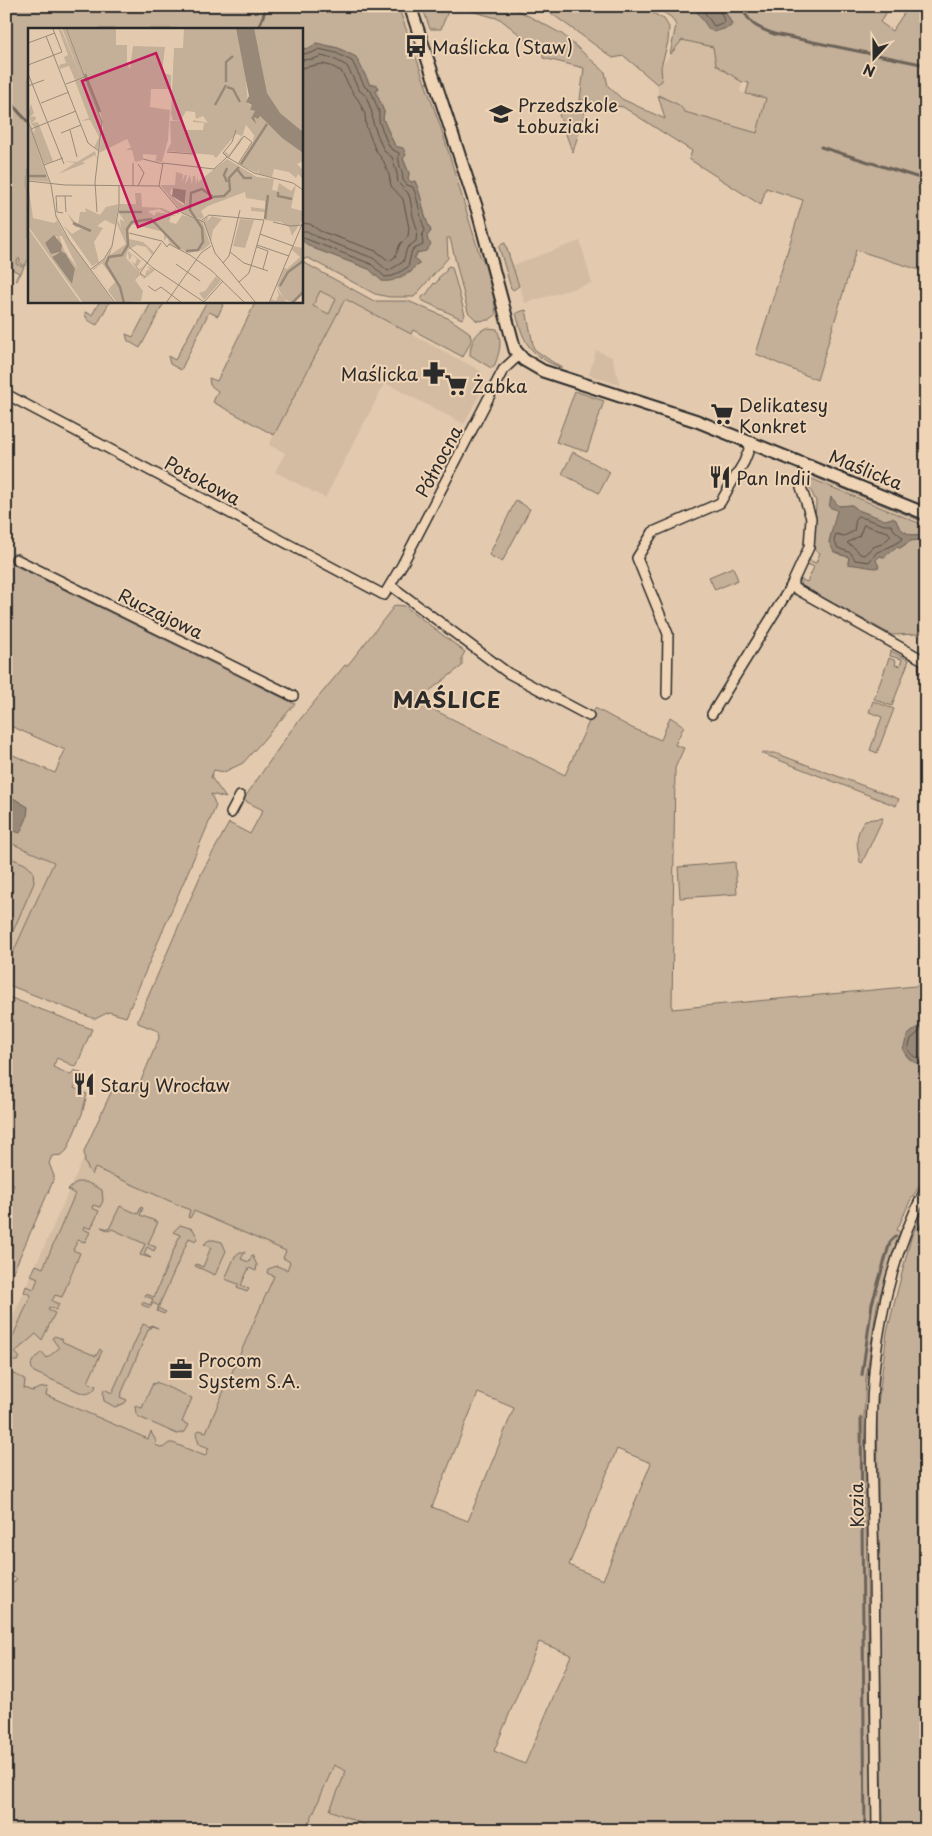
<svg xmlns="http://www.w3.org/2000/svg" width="932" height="1836" viewBox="0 0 932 1836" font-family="'Playpen Sans',sans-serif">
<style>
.built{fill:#d3bca2}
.green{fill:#c4af98;stroke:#786d62;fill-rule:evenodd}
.water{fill:#988877;stroke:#6c6359}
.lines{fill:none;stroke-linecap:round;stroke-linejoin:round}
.shore{stroke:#575049;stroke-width:1}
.stream{stroke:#6c6359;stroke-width:3}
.minor-casing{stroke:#2b2b2b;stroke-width:12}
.tertiary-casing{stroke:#2b2b2b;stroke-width:15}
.minor{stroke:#efd4b6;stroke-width:9}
.tertiary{stroke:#efd4b6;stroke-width:11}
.labels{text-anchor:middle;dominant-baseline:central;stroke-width:4;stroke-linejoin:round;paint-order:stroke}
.poi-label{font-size:18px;fill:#2b2b2b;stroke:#efd4b6;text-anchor:start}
.street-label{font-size:18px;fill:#2b2b2b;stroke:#efd4b6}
.district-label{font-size:22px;font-weight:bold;letter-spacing:1px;fill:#2b2b2b;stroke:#efd4b6}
.inset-river{fill:none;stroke:#988877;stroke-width:2.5}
.inset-road{fill:none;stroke:#998a7a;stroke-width:1}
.view{fill:#c2185b;fill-opacity:0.15;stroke:#c2185b;stroke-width:2.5}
.inset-edge{fill:none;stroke:#2b2b2b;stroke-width:2.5}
</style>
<rect width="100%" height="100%" fill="#e3caae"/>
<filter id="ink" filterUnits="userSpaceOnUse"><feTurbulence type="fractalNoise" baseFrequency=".02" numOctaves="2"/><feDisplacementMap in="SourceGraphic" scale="10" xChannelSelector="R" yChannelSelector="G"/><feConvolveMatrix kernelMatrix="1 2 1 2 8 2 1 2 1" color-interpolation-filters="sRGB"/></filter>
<g filter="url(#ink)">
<!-- built -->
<path class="built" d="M681 40 713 47 716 65 742 82 740 92 766 98 758 133 685 112 679 105 658 95 657 84 662 81 661 67Z
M580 241 592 283 525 303 513 265Z
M320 291 336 299 329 314 313 306Z
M345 299 481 371 477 378 486 382 464 424 385 383 325 498 275 472 285 453 269 445Z
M596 350 612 357 620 385 589 375Z
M6 841 54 862 6 968Z
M84 1157 95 1167 296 1253 201 1469 6 1387V1332Z
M334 1765 346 1771 369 1827 368 1830H306Z"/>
<!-- green -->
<path class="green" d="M6 6H398L443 134 480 256 484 261 494 299 496 315 489 320 477 321 468 312 450 238H447L448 258 414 297H389L375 294 308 258 301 260V240L313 248 369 269 382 281 399 278 411 272 417 253 428 241 427 236 431 231C422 214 423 198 415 182H411L408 179 409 173 403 158 392 140 383 119 384 112 376 92 370 85 356 57 338 48 316 43 311 48 301 49V29H29V258L25 266 19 263 20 259H18L16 264 24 267 17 281 15 280 19 273 6 266Z
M422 6H450L441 29H430Z
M453 6H510L562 34 605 72 608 86 622 99 665 119 658 95 679 105 685 112 757 133 766 98 746 94 749 83 742 82 716 65 713 47 682 40 670 55 676 25 671 17 653 6H705L698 9 714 32 732 24 722 6H891L880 22 892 31 909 6H918L926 12V272L856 250 817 380 756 354 803 200 766 188 761 205 689 159 692 151 623 107 580 100 584 68 543 58V53L500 19Z
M541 6H640L664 19 669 27 668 42 661 67 662 81 657 84 624 56 613 58Z
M556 106 585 111 573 152 572 151Z
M505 243 519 286 513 290 511 288 499 247 500 245Z
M301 261 374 301H408L450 319 469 332 471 337V341L463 357 413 330 411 334 345 299 274 435 213 402 218 391 210 385 209 378 217 381 256 301H301ZM320 291 336 299 329 314 313 306Z
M449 266 452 267 465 315 462 319 421 300 424 294 426 295 434 283 435 284 439 279 438 278 447 270 446 268Z
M100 301H110L97 325C91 322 85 320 85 312L92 315Z
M152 301H165L140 348 128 341 126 334 133 337Z
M207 301H217L223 305 218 316 209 312 181 370 170 364 168 356 175 360Z
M526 310 534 349 554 363 563 367 562 368C531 356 524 345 516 313Z
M487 328 497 329C503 342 499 354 494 367L491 368 470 355C470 343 476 331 487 328Z
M575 391 604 401 587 452 556 442Z
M573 452 610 472 599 493 562 474Z
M818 476 926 519V523L814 477Z
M812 479 926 526V544L923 546 926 553V620L920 634 892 635 802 586 800 579 807 582 814 567 807 564 809 560 816 563 820 553 814 549 816 501 808 485ZM836 503 839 506 852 505 858 510 886 521 892 518 896 520C899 531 908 535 919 536L900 548 896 547 884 557 880 556 875 560 879 566 848 564 849 557 840 555 829 542 838 510Z
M516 500 530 509 502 562 489 555Z
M6 561 295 704 243 763 224 772 214 770 211 777 226 798 211 794 216 806 126 1017 109 1012 95 1019 6 984V968L54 862 6 841V825L12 830 28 807 6 794V752L55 773 65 750 6 724Z
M733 567 738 580 715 590 709 577Z
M395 605 405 606 465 652 462 657V666L416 701 565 775 595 708 632 728 661 740 670 717 684 726 675 745 684 748 675 768 672 1009 926 985V1020L907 1036 919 1064H926V1175L910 1201 897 1230 900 1232 877 1305 866 1378 864 1418 872 1830H368L369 1827 330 1810 346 1771 334 1765 306 1830H6V1587L8 1588 17 1579 6 1574V1371L23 1378 25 1381 24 1388 32 1391 40 1388 48 1387 46 1395 148 1439 151 1432 156 1441 155 1445 163 1448 169 1443H173L205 1456 209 1448 199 1444 196 1434 199 1430 206 1432 274 1276 267 1273 268 1269 277 1266 287 1270 290 1262 283 1258 286 1251 194 1211 190 1218 188 1217 190 1210 95 1168 92 1175 85 1163 84 1151 113 1088 117 1086 133 1092 137 1090 159 1038 158 1031 138 1023V1020L202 872 229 823 250 834 263 810 243 800 292 729 345 665 347 666ZM478 1393 514 1408 468 1521 432 1507ZM617 1449 651 1463 603 1580 569 1565ZM539 1642 571 1655 525 1764 494 1751Z
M891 651 909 660 892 706 874 699 889 658 896 661 895 665 900 666 902 659 890 656Z
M873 701 894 709 877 753 870 750 882 717 869 712Z
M761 753H775L899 799 896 806Z
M883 818 862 863 860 862C857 842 854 837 865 820Z
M6 856 25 864 33 871 34 883 6 947V888L13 872 6 869Z
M735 862 737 894 680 898 678 867Z
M6 996 92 1029 76 1067 57 1058 53 1067 71 1075 74 1070 81 1073 74 1088 87 1094 82 1114 67 1150 62 1155 52 1156 49 1163 54 1176V1179L6 1288V1203L14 1185 6 1180Z
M77 1182H86L102 1190 103 1201 100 1207 93 1205 92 1208 99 1211 91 1229 84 1226 83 1229 90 1232 85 1242 78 1240 73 1250 80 1253 62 1297 55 1295 52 1301 59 1304 56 1310 49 1307 48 1310 55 1313 42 1340 36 1334 15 1352 20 1358 17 1361H7L6 1341 10 1343 31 1295 24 1292 26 1286 34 1289 38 1278 31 1275 36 1265 43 1268 75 1194 68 1190Z
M926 1203V1830H888V1826L883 1825 877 1412 887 1332 911 1238Z
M120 1206 138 1214 141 1207 143 1208 140 1215 158 1222 148 1244 156 1247 154 1251 147 1247 144 1254 151 1258 140 1255 145 1244 112 1229 109 1231 101 1227 109 1229Z
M180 1225 193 1229 197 1237 196 1241 189 1238 158 1308 166 1312 164 1314 157 1311 159 1306 153 1303 150 1308 142 1305V1302L150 1305 153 1299 145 1296 146 1294 154 1297 180 1235 173 1232Z
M214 1240 222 1242 226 1251 215 1275 195 1266 196 1264 203 1267 211 1247 204 1244 209 1240Z
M240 1252H245L241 1259 249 1262 252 1255 257 1265 256 1271 249 1268 241 1285 249 1289 247 1292 237 1288 238 1284 225 1279 235 1256Z
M143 1324 150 1327 151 1325 158 1328 152 1326 148 1330 120 1397 127 1400 125 1403 115 1407 104 1401 103 1394 104 1389 112 1393Z
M55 1336 62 1339 63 1342 96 1356 100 1349 102 1351 88 1382 96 1386C94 1392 88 1395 82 1393L34 1372C27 1363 35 1358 42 1352L47 1358 59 1348 52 1338Z
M156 1382 192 1398 182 1422 189 1425 185 1432 177 1434 139 1417 136 1414 135 1406 142 1408 153 1383 155 1384Z"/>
<!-- water -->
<path class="water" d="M705 6H722L732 24 730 27 714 32 709 29 697 12Z
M316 43 338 48 356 57 370 85 376 84 378 88 376 92 384 112 383 119 395 146 403 148 406 155 403 159 409 173 408 179 411 182 415 181C423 198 422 214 431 231L427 236 428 241 431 244 426 251 417 253 414 258 419 262V265L414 267 411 272C399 274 397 283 382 281L369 269 313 248 301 240V49L311 48Z
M831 497 839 506 852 505 858 510 885 520 892 518 896 520C899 531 908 535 919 536L920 540 909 541 900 548 896 547 884 557 880 556 876 560 879 567 875 568 848 564 849 557 834 552 829 542 837 510 829 507Z
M6 794 28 807 27 818 20 833 11 830 6 825Z
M926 1020V1064C915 1065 908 1060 903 1050L907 1036Z"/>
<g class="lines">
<!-- shore -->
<path class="shore" d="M706 6 705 13 714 26 725 22 718 6
M301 54 312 53 319 49 336 53 352 61 365 87 371 91 379 112V121L387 142 391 149 399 153C397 163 403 171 403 180L407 185 413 187C419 201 419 216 425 230L422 236 423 245 412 250 408 267 393 276 385 277 371 264 301 237
M301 60 314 59 321 56 334 59 347 66 359 90 366 96 372 113 373 123 381 144 385 152 392 157 397 174 398 183 408 193 410 198 413 216 417 229 416 241 407 248 403 262 388 271 373 258 317 237 307 231H301
M301 68 322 64 331 66 341 71 353 93 359 101 365 114 366 126 375 149 384 162 389 175 391 186 403 199 409 228 408 236 400 244 395 257 389 261 376 251 320 231 310 224 301 223
M858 516 884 525H891L894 530 902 537 903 539C898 543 883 550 877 552L869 562 855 560 851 553 838 548 834 541 836 534 844 536 854 531 856 518Z
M864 525 888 532 891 536 882 544 873 547 864 555 860 554 856 549 847 543 859 536Z
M926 1026 911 1039 908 1049C912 1057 917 1059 926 1059"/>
<!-- stream -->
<path class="stream" d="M740 6C752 25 753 26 774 34L926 65
M258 29 267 6
M6 91C10 104 20 113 29 123
M821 147 926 180
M919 1229 926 1218
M862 1375 872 1304 890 1242 896 1236
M861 1418 865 1830"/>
<defs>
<path id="minor" d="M6 394 384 595 402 565 503 370 519 355
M16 559 293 696
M390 585 508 673 589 716
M791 586 925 661 924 668
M667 694 668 634 637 558 653 532 720 503 744 462 752 442
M712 714 791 586 809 547 811 518 801 487 810 465
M231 813 240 796
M877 1830C876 1743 875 1656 874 1569 873 1508 869 1445 873 1384 878 1316 895 1248 926 1188"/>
<path id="tertiary" d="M410 6 478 212 515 350 524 360 543 371 697 421 926 514"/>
</defs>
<!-- minor casing -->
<use href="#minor" class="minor-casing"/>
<!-- tertiary casing -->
<use href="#tertiary" class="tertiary-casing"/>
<!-- minor -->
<use href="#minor" class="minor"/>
<!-- tertiary -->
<use href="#tertiary" class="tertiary"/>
</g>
</g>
<!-- icons -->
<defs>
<symbol id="bus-bare" viewBox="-9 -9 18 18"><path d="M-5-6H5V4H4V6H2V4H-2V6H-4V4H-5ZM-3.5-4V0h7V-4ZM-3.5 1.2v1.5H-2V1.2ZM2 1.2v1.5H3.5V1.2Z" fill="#2b2b2b" stroke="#efd4b6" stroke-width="2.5" paint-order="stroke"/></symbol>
<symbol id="school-bare" viewBox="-9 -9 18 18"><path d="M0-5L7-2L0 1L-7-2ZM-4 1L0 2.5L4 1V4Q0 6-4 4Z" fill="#2b2b2b" stroke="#efd4b6" stroke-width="2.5" paint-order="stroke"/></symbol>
<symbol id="pharmacy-bare" viewBox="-9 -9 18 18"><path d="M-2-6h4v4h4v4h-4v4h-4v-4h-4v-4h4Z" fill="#2b2b2b" stroke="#efd4b6" stroke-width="2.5" paint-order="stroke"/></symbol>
<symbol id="supermarket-bare" viewBox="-9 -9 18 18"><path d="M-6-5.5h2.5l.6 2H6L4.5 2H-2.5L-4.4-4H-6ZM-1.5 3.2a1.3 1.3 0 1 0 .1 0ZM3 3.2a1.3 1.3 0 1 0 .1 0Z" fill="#2b2b2b" stroke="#efd4b6" stroke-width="2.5" paint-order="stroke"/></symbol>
<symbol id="restaurant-bare" viewBox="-9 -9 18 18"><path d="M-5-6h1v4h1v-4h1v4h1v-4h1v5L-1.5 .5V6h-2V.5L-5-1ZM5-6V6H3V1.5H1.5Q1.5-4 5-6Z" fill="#2b2b2b" stroke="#efd4b6" stroke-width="2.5" paint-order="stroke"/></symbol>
<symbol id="office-bare" viewBox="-9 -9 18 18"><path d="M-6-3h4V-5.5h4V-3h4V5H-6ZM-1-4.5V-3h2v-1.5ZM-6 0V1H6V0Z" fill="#2b2b2b" stroke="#efd4b6" stroke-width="2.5" paint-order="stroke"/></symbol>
</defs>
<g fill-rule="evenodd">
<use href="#bus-bare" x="400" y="30" width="32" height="32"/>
<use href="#school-bare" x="485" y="98" width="32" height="32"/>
<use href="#pharmacy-bare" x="418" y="357" width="32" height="32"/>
<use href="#supermarket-bare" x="440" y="369" width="32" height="32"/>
<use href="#supermarket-bare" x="706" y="398" width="32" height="32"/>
<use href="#restaurant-bare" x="704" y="461" width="32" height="32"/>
<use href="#restaurant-bare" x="68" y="1068" width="32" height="32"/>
<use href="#office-bare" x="165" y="1353" width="32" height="32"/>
</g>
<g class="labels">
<!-- poi labels -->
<g class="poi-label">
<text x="432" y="46">Maślicka (Staw)</text>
<text x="518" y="104">Przedszkole<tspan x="518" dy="21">Łobuziaki</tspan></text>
<text x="418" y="373" text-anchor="end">Maślicka</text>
<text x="472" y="385">Żabka</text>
<text x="739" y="404">Delikatesy<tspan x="739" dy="21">Konkret</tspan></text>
<text x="736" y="477">Pan Indii</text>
<text x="100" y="1084">Stary Wrocław</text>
<text x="198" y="1359">Procom<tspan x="198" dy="21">System S.A.</tspan></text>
</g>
<!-- street labels -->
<g class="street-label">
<text transform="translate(438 461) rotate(-62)">Północna</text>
<text transform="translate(866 469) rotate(22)">Maślicka</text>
<text transform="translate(203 480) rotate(28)">Potokowa</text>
<text transform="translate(161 613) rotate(26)">Ruczajowa</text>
<text transform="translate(856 1505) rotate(-91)">Kozia</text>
</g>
<!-- district labels -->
<g class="district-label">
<text x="447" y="698">MAŚLICE</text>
</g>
</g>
<!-- overview -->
<g transform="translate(28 28)">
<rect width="275" height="275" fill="#e3caae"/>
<path d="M30 0 34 3 53 49 34 0H37L57 49 47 52 41 38 32 41 31 37 38 35 36 29 40 27ZM38 0H88V17H99V36L102 41 105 18 137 19 134 45 143 47V61H123L122 79 142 82 140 112 134 134 127 133 129 127 115 126V132L107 134 104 122H98L103 119 99 111 71 125 75 100 73 87ZM156 0H208L215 20 220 76 224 77 223 83H228L223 89 232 88 254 110 275 125V133L269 136 275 142V151L270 146 268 150 261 144 246 141 244 149 230 146 231 141 229 145 211 136 225 114 226 107 218 97 212 115 200 129 196 126 197 123 201 127 214 108 208 106 188 130 185 127 139 123 143 115 142 93 155 92 156 102H175L176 95 165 94V92L180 95 175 88 168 91 167 84 158 83 153 92H145L143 86 146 20H155ZM219 0H275V112L236 84ZM57 50 73 92 74 102 70 121 66 120 71 109 62 92 53 93 61 90 47 53ZM3 76 6 85 2 89 7 88 8 91 4 95 10 94 25 133 16 136 7 115 21 154 0 152V96L6 109 0 88 6 105 7 99 4 97 0 85ZM67 123 69 132 67 127 54 134 58 135 30 146 47 135 36 133 49 134ZM199 131 229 149 246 151 244 162 249 163 251 155 263 163 268 157 263 180 275 183V191L264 208 261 199 253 194 237 192V184L223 183V179L237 181V173L218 170 217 164 180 178 173 183 176 189 173 191 155 185 132 157H147L148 144 155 146 154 154 157 147H159L157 157 162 147 164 157 165 148H167L168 156 170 148V154ZM144 160 158 162V175L155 177 147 171 142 165ZM0 155 5 190 26 195 29 193 26 186 36 205 86 275H55L0 198ZM29 208 33 223 40 228 47 241 44 256 24 229 32 223 23 226 17 215ZM31 208H34L50 241 36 222ZM107 165H113L114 179 134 180 143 184 148 181 152 186 138 185 131 181 120 183 126 188 129 184 150 188H143L141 194 148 196 154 187 174 192 182 216 175 222 161 225 142 216 139 209 136 213V204L112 198V195L111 198 104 196 100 203 101 211 115 214 126 224 124 227 118 219 109 217 100 222 98 230 110 243 103 233 107 236 109 231 101 224 104 228 101 232 100 223 113 233 109 239 112 241 118 235 111 244 116 250 119 242 123 243 119 238 127 242 116 251 112 247 107 252 115 263 113 273 89 275 65 241 78 230 85 217 82 227 98 216 89 196 90 192 93 200 92 191 97 194 91 185 92 176H108ZM74 235 89 256 87 254 80 262 66 242ZM91 176 87 197 77 192 69 198 75 200 66 214 71 234 64 238 35 197 44 206 54 200 47 199 39 185 50 197 52 184H58L57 180 72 187 78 179ZM181 188 178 194 184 188 194 191 185 202 183 214 175 192ZM212 191 226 192 217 220 205 218ZM0 200 9 213 53 275H0ZM265 218 275 220V266L266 275 256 271 259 275H242L243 271 248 273 251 267 248 260 256 271 249 258 256 240 259 241 272 229 264 222ZM188 248 193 253 176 272 171 265 177 263Z" fill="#c4af98" fill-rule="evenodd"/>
<path d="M208 0H226L239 65 252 85 275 104V125L254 110 232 88 230 91 226 89 228 96 223 90 227 83 222 82 224 77 218 74 221 68ZM145 160 158 162 157 176 144 168ZM26 207 34 217 33 223 38 226 47 241 44 256 24 229 32 224 23 226 17 215Z" fill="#988877"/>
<path class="inset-river" d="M57 46 72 84M198 54V34L205 28M199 59 205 61 212 74M187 77 198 57M213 136 239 96M199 140 196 147 199 154M209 141 216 150H224M0 148H18M250 164V168L264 171M91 184H114M237 191 240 167M45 195 63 203M158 223 170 222 175 214 174 200 162 182 163 165 174 161 185 169 196 168 202 162 201 150 211 139M252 258 260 244 275 233M96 275 92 259 78 236 81 229 94 227 100 217 99 201 104 194 123 191 152 221M264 275 275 264"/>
<path class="inset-road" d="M38 0 74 94 67 154 69 184M18 8 60 115 71 123M0 15 27 5M0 37 34 24 25 1M1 48 36 136M38 56 57 49M0 58 16 52M13 75 41 64M0 93 23 157 28 188 41 212 87 275M3 101 48 83M42 102 49 129M208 102 204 114 195 125 199 129 226 145 265 155 275 162M33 105 53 97M139 124 165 126M200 130 216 108 224 114 210 136M115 131 135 136M110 136 116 145 110 158M16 137 35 130M0 153 37 157 131 158 154 185 176 194 187 225 228 275M105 158V135M131 158 135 135 186 141 199 129M28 168 29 184 35 185M28 168H44M37 168 38 184M174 192 181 187 236 192M245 194 262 198 274 197M101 205 134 213 139 219 141 216 162 227 184 243 217 275M232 206 265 218M229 217 261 228M100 218 125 240 176 274M229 219 240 223 235 241M202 224 216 235M195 235 201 228 212 182M216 235 240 243M148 236 172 253M63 241 76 231 84 218 91 179V157M117 249 112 245 133 215M211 254 221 245 236 192M120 258 127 263 133 259 154 275M176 274 195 253M138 275 173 225 183 218M241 275 275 194"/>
<path class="view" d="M128 25 183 170 110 199 54 53Z"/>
<rect width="275" height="275" class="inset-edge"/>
</g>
<!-- margin -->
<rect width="932" height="1836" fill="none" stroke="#efd4b6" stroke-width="25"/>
<rect x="12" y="12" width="907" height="1811" fill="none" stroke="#2b2b2b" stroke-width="2" filter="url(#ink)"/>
<!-- north arrow -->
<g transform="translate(874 58) rotate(201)" stroke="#efd4b6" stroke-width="4" paint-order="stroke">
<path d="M0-4L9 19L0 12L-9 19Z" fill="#2b2b2b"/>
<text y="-8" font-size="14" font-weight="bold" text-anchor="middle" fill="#2b2b2b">N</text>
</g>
</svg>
